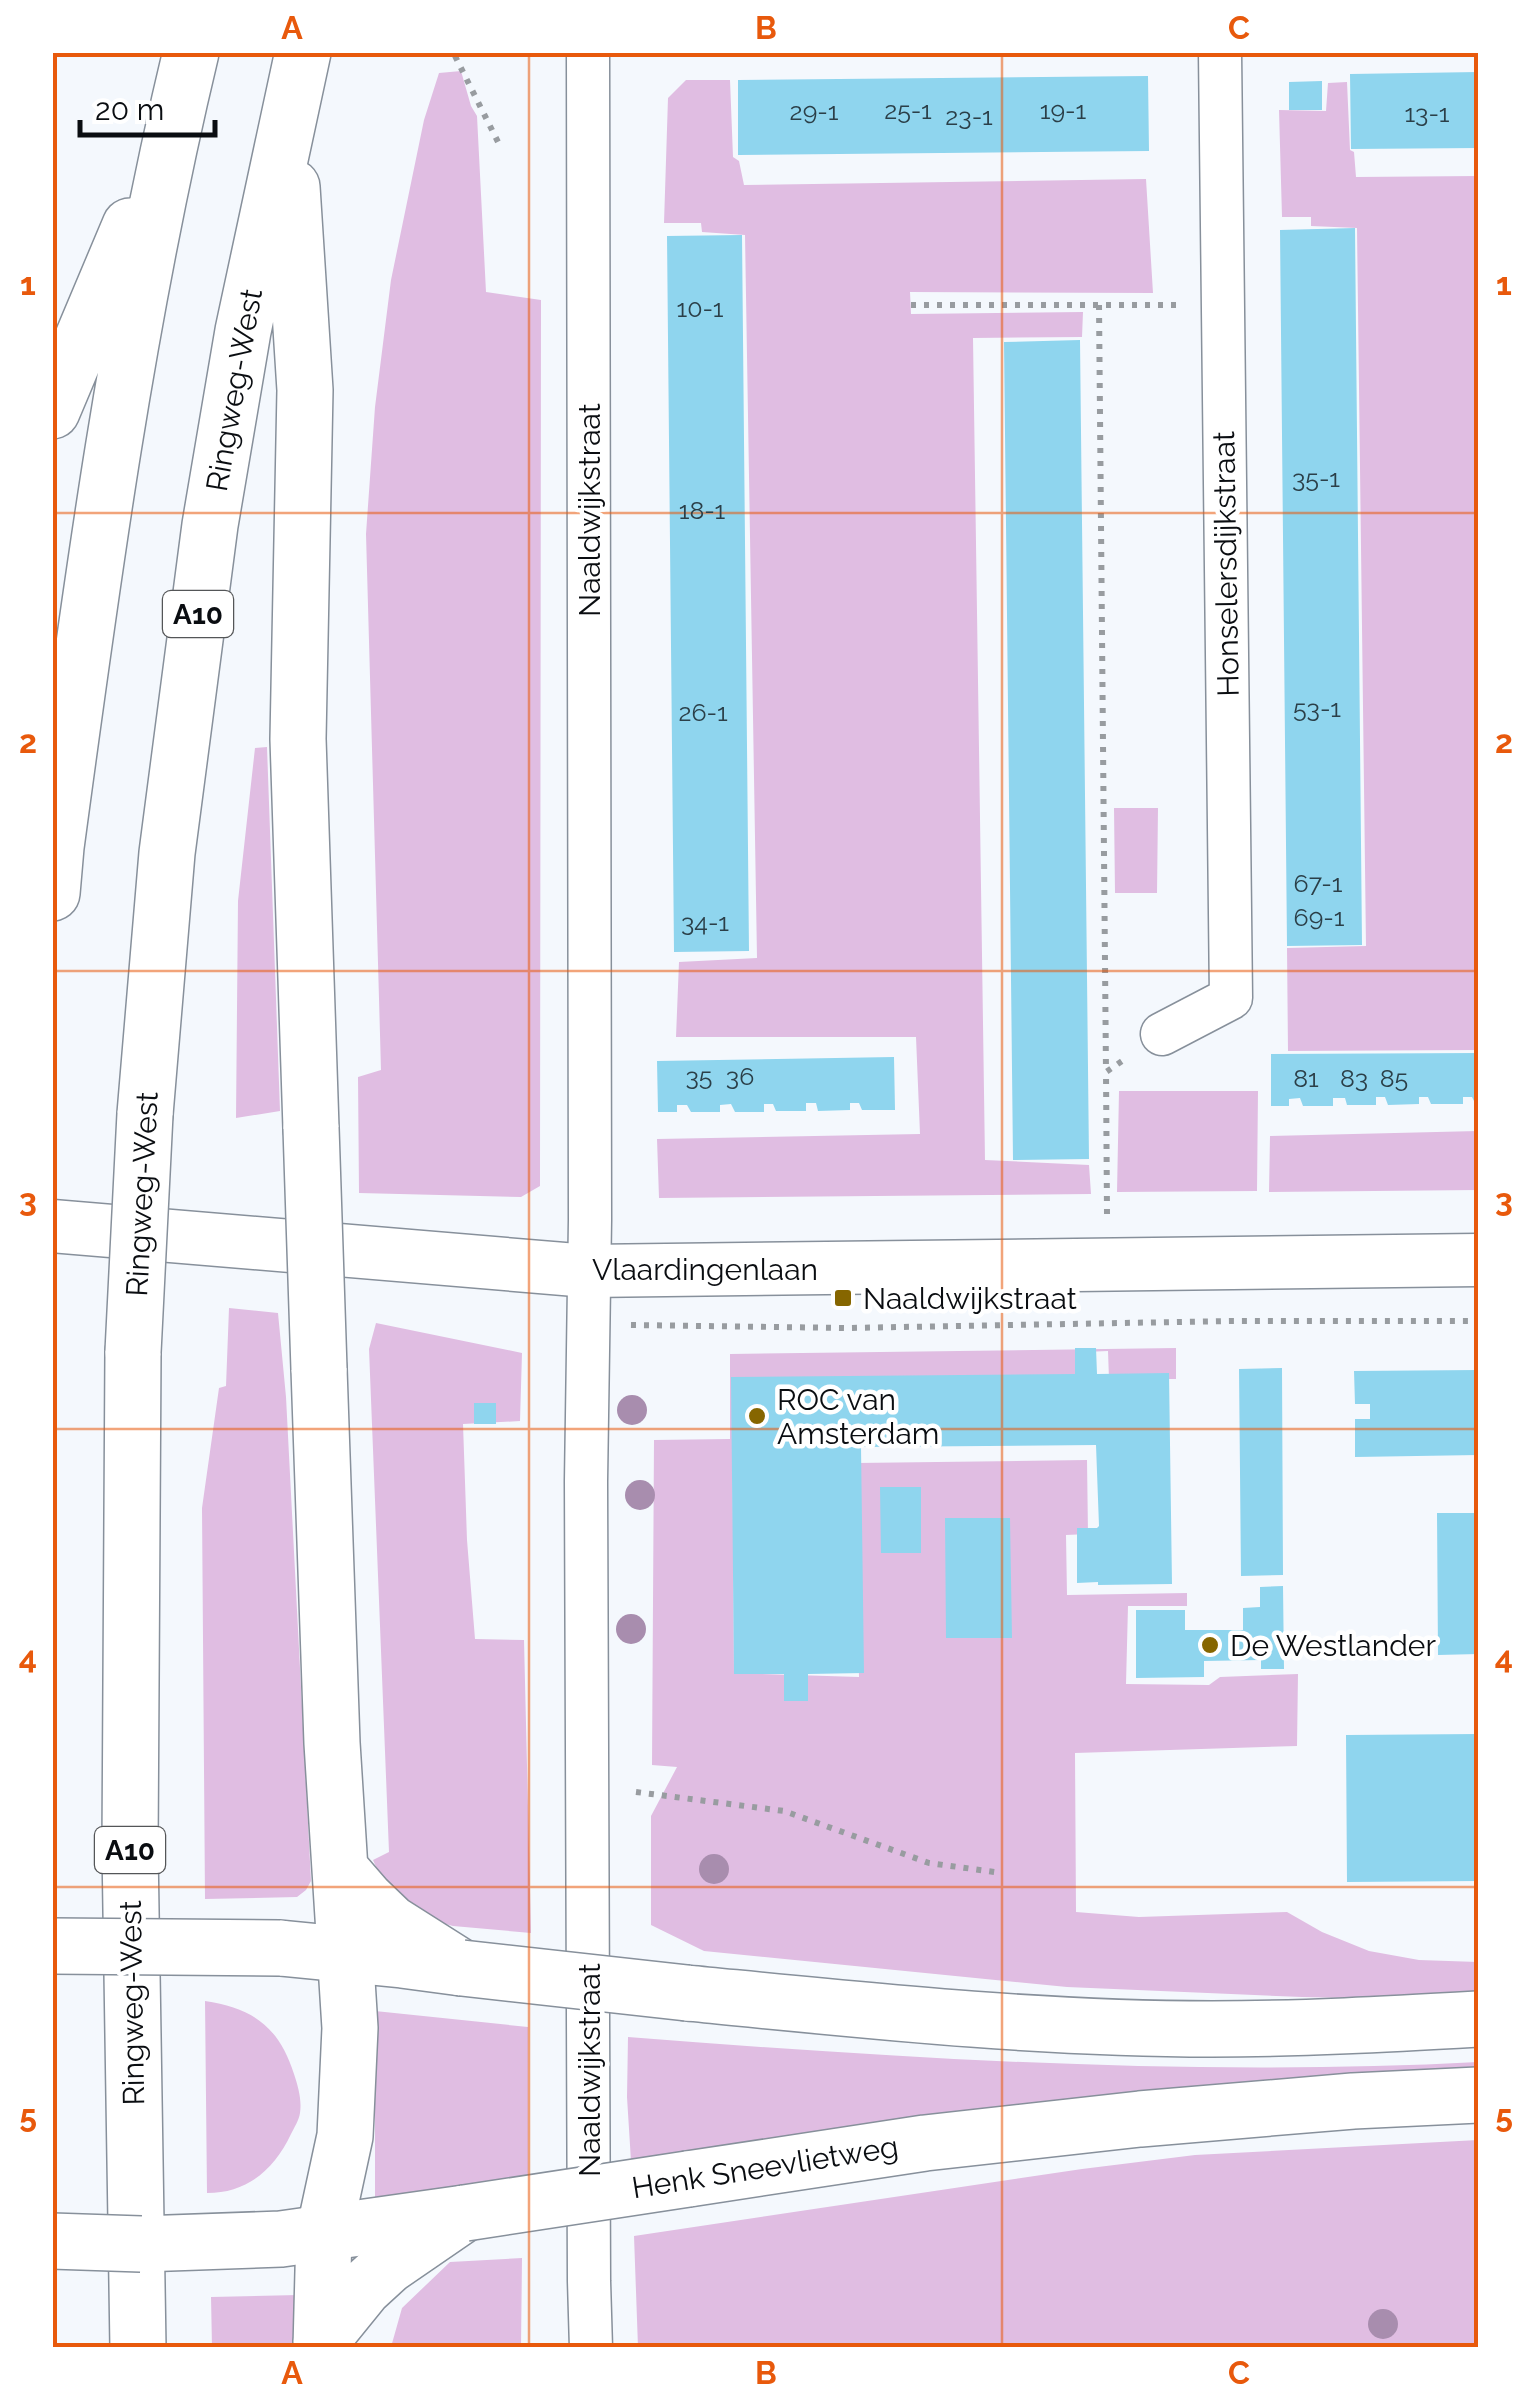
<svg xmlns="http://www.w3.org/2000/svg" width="1531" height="2400" viewBox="0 0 1531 2400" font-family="Raleway,sans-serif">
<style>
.green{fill:#e0bde2}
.building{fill:#8fd5ee}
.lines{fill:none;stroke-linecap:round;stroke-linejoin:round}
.minor-casing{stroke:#87909b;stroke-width:45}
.tertiary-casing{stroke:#87909b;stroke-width:55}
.secondary-casing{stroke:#87909b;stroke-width:58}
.motorway-casing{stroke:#87909b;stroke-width:58}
.path{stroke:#989ca0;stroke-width:6;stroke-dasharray:5 8;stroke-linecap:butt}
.minor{stroke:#fff;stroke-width:42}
.tertiary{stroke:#fff;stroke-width:52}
.secondary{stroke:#fff;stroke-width:55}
.motorway{stroke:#fff;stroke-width:55}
.secondary-bridge-casing{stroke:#87909b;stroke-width:58;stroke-linecap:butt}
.motorway-bridge-casing{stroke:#87909b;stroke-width:58;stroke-linecap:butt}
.secondary-bridge{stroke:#fff;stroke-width:55}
.motorway-bridge{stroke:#fff;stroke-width:55}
.tree{fill:#a88dae}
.grid{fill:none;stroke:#e8590c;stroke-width:2.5;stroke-opacity:0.55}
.poi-dot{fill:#866600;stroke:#fff;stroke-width:4}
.labels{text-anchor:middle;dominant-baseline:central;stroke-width:9;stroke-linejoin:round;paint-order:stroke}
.number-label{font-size:25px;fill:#2b3f48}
.shield{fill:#fff;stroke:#545658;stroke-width:2.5}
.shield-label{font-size:28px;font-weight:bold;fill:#0a0d11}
.street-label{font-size:30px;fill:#0a0d11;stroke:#fff}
.poi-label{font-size:30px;fill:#0a0d11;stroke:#fff;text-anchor:start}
.neatline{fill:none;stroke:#e8590c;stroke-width:4}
.grid-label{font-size:32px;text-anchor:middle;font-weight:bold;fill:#e8590c}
</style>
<rect width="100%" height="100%" fill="#f4f8fd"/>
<!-- green -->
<path class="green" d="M461 71 471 106 477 116 486 292 541 300 540 1186 521 1197 359 1193 358 1077 381 1070 366 534 375 407 391 280 424 120 439 73Z
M686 80H730L733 157 739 161 744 185 1146 179 1153 293 910 292 911 314 1083 312 1082 337 973 338 985 1160 1089 1165 1091 1194 659 1198 657 1139 920 1134 916 1037H676L679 962 757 958 745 235 702 232 701 223H664L668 98Z
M1347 82 1350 150 1354 152 1356 177 1478 176V1050L1288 1051 1287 948 1366 946 1357 228 1311 226V217H1282L1279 110 1326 111 1328 83Z
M267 747 280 1111 236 1118 238 901 255 748Z
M1114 808H1158L1157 893H1115Z
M1119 1091H1258L1257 1191 1117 1192Z
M1478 1131V1190L1269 1192 1270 1136Z
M229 1308 278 1313 286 1397 311 1881 306 1890 297 1897 205 1899 202 1508 219 1388 226 1386Z
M376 1323 522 1353 520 1421 463 1424 467 1540 475 1639 524 1640 531 1933 453 1926 419 1917 389 1896 373 1860 389 1852 369 1349Z
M1176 1348V1379H1109L1108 1351 1084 1352 1083 1379 732 1381 734 1673 859 1677 856 1463 1087 1460 1088 1534 1066 1535 1067 1595 1187 1593V1606H1128L1126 1684 1209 1685 1220 1677 1298 1674 1297 1746 1075 1753 1076 1912 1139 1917 1287 1912 1322 1932 1369 1951 1419 1960 1478 1962V2001L1302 1997 1067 1987 704 1951 651 1925V1816L677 1767 652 1765 654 1440 730 1439V1354Z
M205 2001C253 2008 279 2027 294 2074 298 2086 302 2100 300 2113 299 2120 294 2128 291 2134 274 2170 247 2193 207 2193Z
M375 2011 528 2027V2181L375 2214Z
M628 2037C911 2059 1195 2077 1478 2062V2082L631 2161 627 2097Z
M1478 2140V2347H638L634 2236 1082 2169 1195 2155Z
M522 2258 521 2347H391L402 2308 450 2262Z
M298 2295 312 2347H212L211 2297Z"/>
<!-- building -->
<path class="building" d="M1478 72V148L1351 149 1350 74Z
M1148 76 1149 151 738 155V80Z
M1322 81V110H1289V82Z
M1355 228 1362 945 1287 946 1280 230Z
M742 235 749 951 674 952 667 236Z
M1080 340 1089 1159 1013 1160 1004 342Z
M1478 1053V1103H1475L1472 1097H1463V1104H1431L1428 1097H1419V1104L1388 1105 1385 1097H1376V1105H1347L1345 1098H1333V1106H1303L1300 1098 1289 1099V1106H1271V1054Z
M894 1057 895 1110H862L859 1103H850V1110L818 1111 816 1103H806V1111H776L773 1104H764V1112H735L731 1104 720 1105V1112H691L687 1105H677V1112H658L657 1061Z
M1075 1348H1096L1097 1374 1169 1373 1172 1584 1098 1585V1582L1077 1583V1528H1097L1099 1526 1096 1445 861 1447 864 1673 808 1674V1701H784V1674H734L731 1377 1075 1374Z
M1282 1368 1283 1575 1241 1576 1239 1369Z
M1478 1370V1455L1355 1457V1419H1370V1404H1355L1354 1371Z
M474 1403H496V1424H474Z
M880 1487H921V1553H881Z
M1437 1513H1478V1654L1438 1655Z
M945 1518H1010L1012 1638H946Z
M1283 1586 1284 1669H1261V1660L1204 1661V1677L1136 1678V1610H1185V1630H1243V1608L1260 1607V1587Z
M1478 1734V1881L1347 1882 1346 1735Z"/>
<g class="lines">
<defs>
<path id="minor" d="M588 52 590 1220 586 1481 589 2281 591 2348
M1162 1034 1231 998 1220 52"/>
<path id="tertiary" d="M52 1226 588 1271 1478 1260"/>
<path id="secondary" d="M280 1948 402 1960 462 1968
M687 1993C861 2010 1036 2029 1212 2029 1301 2029 1390 2024 1478 2019
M688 2179 925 2143 1140 2119 1353 2101 1478 2095
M141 2244 281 2239 465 2213"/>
<path id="motorway" d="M292 187 305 390 298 739 311 1128
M52 411 130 226
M52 893 56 847C92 580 128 314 191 52
M145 1114 167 853 210 525 243 331 303 52
M133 1352 130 1848 138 2348
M319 1369 332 1743 350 2028 345 2136 324 2233 321 2348
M340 1869 366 1899 391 1923 462 1968
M321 2341 364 2288 388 2266 465 2213"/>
</defs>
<!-- minor casing -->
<use href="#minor" class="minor-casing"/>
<!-- tertiary casing -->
<use href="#tertiary" class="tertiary-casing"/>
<!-- secondary casing -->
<use href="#secondary" class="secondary-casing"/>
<!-- motorway casing -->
<use href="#motorway" class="motorway-casing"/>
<!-- path -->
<path class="path" d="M455 56 499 144
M911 305H1181
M1099 305 1106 1072
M1107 1214 1106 1072 1128 1057
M631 1325 847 1328 1232 1321H1478
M636 1792 784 1811 929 1863 1002 1873"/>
<!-- minor -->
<use href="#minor" class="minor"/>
<!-- tertiary -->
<use href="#tertiary" class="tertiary"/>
<!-- secondary -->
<use href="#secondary" class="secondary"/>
<!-- motorway -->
<use href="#motorway" class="motorway"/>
<defs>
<path id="secondary-bridge" d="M52 1946 280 1948
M462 1968 687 1993
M465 2213 688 2179
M52 2241 141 2244"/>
<path id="motorway-bridge" d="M311 1128 319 1369
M133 1352 145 1114"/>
</defs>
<!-- secondary-bridge casing -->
<use href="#secondary-bridge" class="secondary-bridge-casing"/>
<!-- motorway-bridge casing -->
<use href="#motorway-bridge" class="motorway-bridge-casing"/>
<!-- secondary-bridge -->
<use href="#secondary-bridge" class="secondary-bridge"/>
<!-- motorway-bridge -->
<use href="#motorway-bridge" class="motorway-bridge"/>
</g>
<!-- trees -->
<g class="tree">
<circle cx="632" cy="1410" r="15"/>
<circle cx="640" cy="1495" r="15"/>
<circle cx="631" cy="1629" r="15"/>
<circle cx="714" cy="1869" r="15"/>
<circle cx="1383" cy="2324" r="15"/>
</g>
<!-- grid -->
<path class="grid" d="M529 52V2348M1002 52V2348M52 513H1478M52 971H1478M52 1429H1478M52 1887H1478"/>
<!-- markers -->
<g class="poi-dot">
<rect x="833" y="1288" width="20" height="20" rx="5"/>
<circle cx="757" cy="1416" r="10"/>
<circle cx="1210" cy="1645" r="10"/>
</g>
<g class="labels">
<!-- number labels -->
<g class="number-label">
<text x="908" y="110">25-1</text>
<text x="1063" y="110">19-1</text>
<text x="814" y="111">29-1</text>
<text x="1427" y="113">13-1</text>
<text x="969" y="116">23-1</text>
<text x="700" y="308">10-1</text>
<text x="1316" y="478">35-1</text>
<text x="702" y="510">18-1</text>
<text x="1317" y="708">53-1</text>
<text x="703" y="712">26-1</text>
<text x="1318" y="883">67-1</text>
<text x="1319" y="917">69-1</text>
<text x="705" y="922">34-1</text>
<text x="699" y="1076">35</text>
<text x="740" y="1076">36</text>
<text x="1306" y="1078">81</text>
<text x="1354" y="1078">83</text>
<text x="1394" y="1078">85</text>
</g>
<!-- shield labels -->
<g class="shield">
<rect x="163" y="591" width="70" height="46" rx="8"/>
<rect x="95" y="1827" width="70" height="46" rx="8"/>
</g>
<g class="shield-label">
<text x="198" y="614">A10</text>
<text x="130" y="1850">A10</text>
</g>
<!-- street labels -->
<g class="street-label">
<text transform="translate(234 390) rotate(-80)">Ringweg-West</text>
<text transform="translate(589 510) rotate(-90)">Naaldwijkstraat</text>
<text transform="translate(1226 564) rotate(-91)">Honselersdijkstraat</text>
<text transform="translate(142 1194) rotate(-87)">Ringweg-West</text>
<text x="705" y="1269">Vlaardingenlaan</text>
<text transform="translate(132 2003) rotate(-91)">Ringweg-West</text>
<text transform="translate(589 2070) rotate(-90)">Naaldwijkstraat</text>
<text transform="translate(765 2167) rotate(-9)">Henk Sneevlietweg</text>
</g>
<!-- poi labels -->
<g class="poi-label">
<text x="863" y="1298">Naaldwijkstraat</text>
<text x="777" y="1399">ROC van<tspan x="777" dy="34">Amsterdam</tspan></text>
<text x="1230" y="1645">De Westlander</text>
</g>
</g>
<!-- border -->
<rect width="1531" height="2400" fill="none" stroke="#ffffff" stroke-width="110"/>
<!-- scale -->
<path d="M80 120v15h135v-15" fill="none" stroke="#0a0d11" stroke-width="5"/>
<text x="95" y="120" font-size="30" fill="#0a0d11" stroke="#ffffff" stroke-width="8" paint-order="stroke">20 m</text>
<rect x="55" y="55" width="1421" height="2290" class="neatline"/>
<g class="grid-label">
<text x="292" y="39">A</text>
<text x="766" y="39">B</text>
<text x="1239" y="39">C</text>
<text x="28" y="295">1</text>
<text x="1504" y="295">1</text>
<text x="28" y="753">2</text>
<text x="1504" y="753">2</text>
<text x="28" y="1211">3</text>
<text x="1504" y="1211">3</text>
<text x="28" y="1669">4</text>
<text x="1504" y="1669">4</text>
<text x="28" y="2127">5</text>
<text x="1504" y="2127">5</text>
<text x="292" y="2384">A</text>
<text x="766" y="2384">B</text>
<text x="1239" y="2384">C</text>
</g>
</svg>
